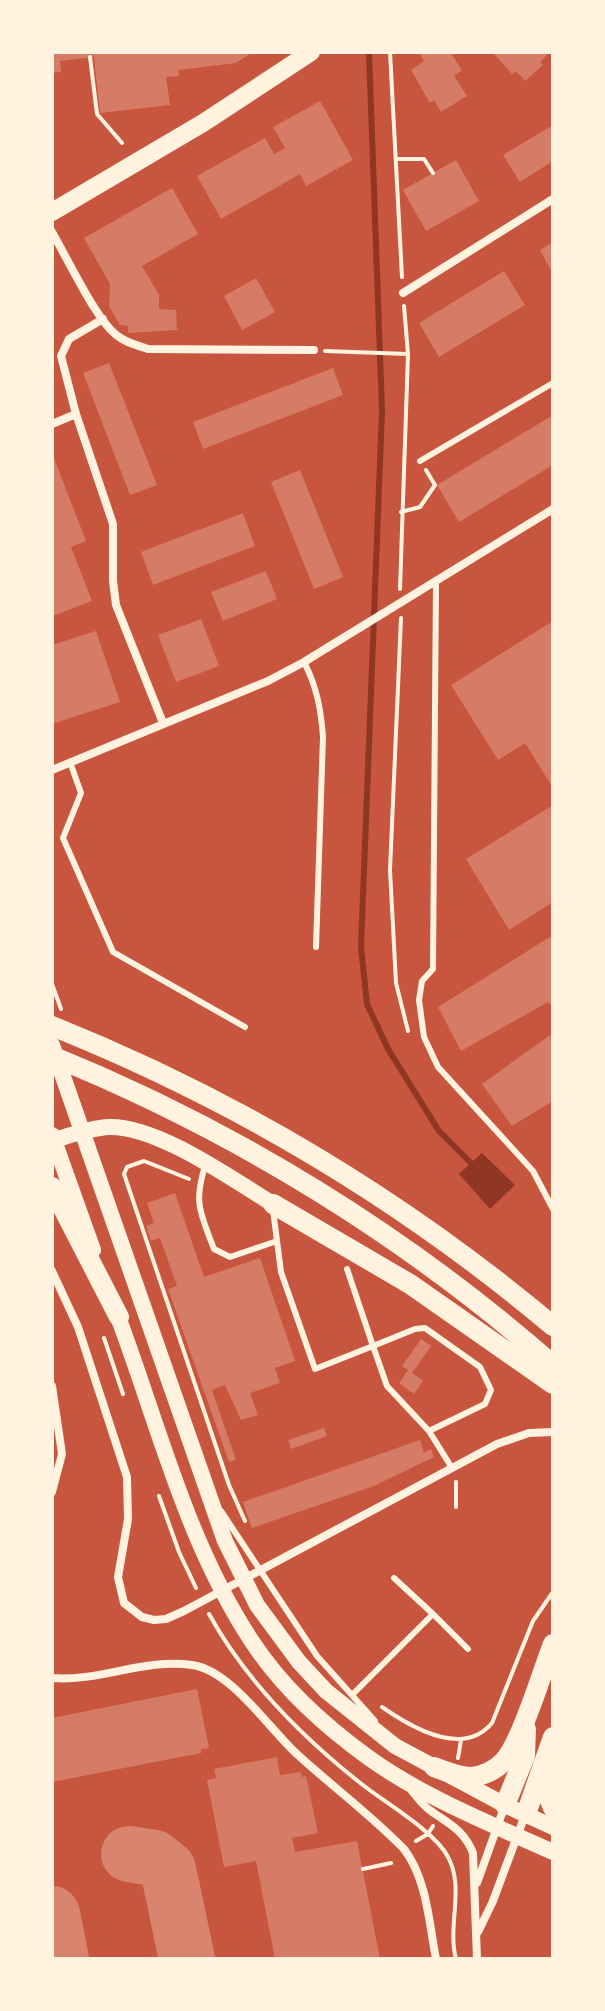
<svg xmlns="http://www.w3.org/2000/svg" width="605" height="2011" viewBox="0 0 605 2011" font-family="Roboto,sans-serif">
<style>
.water{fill:#8f3625}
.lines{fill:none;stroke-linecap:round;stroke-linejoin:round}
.stream{stroke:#8f3625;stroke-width:6}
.taxiway{stroke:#d8846e;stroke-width:56}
.building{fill:#d67c66}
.path{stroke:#fff3e0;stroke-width:4}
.service{stroke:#fff3e0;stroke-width:6}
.minor{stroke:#fff3e0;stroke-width:8}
.secondary{stroke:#fff3e0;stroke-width:16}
.primary{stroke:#fff3e0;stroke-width:18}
.motorway{stroke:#fff3e0;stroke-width:20}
</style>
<rect width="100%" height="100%" fill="#c8553d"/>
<!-- water -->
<path class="water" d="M482 1153 515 1185 490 1209 459 1174Z"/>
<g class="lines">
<!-- stream -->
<path class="stream" d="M369 52 382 411 361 947 367 1004 388 1049 439 1131 474 1166"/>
<!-- taxiway -->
<path class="taxiway" d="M129 1854 154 1858 168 1869 187 1959
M52 1914 61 1959"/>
</g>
<!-- building -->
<path class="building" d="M52 52H253L236 63 178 70 179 76 166 77 170 105 100 113 94 57 60 61 61 72 52 73Z
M419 52H450L462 70 454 76 467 96 441 112 434 100 430 103 411 70 424 61Z
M492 52H550L540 62 543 65 525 81 516 71 512 74Z
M320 101 353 160 306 186 300 174 221 219 197 176 265 138 274 154 285 148 273 127Z
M553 125V161L520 182 503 155Z
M456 160 479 201 426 231 403 190Z
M172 188 198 234 142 266 159 295V309L176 310 177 330 128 333V326L120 325 109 306 110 284 84 238Z
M553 242V274L540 250Z
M504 271 525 305 439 357 419 323Z
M256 278 275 312 242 330 224 296Z
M109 363 157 485 130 495 83 373Z
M333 368 343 395 203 449 193 422Z
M553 415V465L459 522 437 485Z
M52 453 86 541 71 547 92 601 52 616V554L55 553 52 545Z
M300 470 343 577 314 589 271 482Z
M243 513 255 546 153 585 141 552Z
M266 571 277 599 223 621 211 592Z
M201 619 219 666 176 682 158 635Z
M553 621V788L525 743 498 760 451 685Z
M96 631 120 702 52 724V645Z
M553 805V902L509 930 466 859Z
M553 935V1007L548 1002 461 1051 438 1007Z
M553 1033V1101L512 1126 482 1084Z
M175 1193 204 1277 260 1258 295 1361 275 1368 280 1383 250 1393 258 1415 241 1420 225 1385 212 1390 236 1460 229 1462 168 1289 177 1286 160 1238 151 1241 146 1226 154 1223 147 1203Z
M421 1339 431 1346 412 1373 423 1381 414 1394 399 1383 408 1370 402 1366Z
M324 1428 327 1436 291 1449 288 1440Z
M420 1440 424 1453 431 1449 434 1457 374 1486 252 1528 243 1502Z
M197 1689 209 1748 201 1749V1753L52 1782V1718Z
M277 1757 280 1775 301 1772 302 1777 306 1776 318 1833 292 1838 295 1852 357 1841 380 1959H275L256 1861 224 1867 207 1780 216 1778 214 1769Z"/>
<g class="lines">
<!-- path -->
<path class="path" d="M390 52 402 277
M90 57 97 114 122 143
M396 159H424L433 173
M325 351 408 354
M401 512 420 507 435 485 426 470
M400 589 408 354 404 306
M401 618 390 870 396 983 408 1031
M52 984 61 1009
M189 1179 144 1161 127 1167 124 1174 229 1485 245 1521
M104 1338 123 1394
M159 1496 179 1552 196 1588
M456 1507V1482
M209 1614C246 1681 300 1735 359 1782 382 1801 435 1831 448 1857 465 1888 447 1925 456 1959
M382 1707C412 1728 463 1758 492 1723L533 1621 553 1592
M458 1758 461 1740
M416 1841 428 1834 433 1826
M363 1869 391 1863"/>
<!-- service -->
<path class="service" d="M420 461 553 383
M436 580 433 969 422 981 419 1000 424 1037 438 1067 533 1171 553 1209
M304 662C317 687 321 710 323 737L316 947
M70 762 81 793 63 838 113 952 245 1027
M206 1163C193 1202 200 1212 214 1249L230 1257 277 1241 273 1210
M277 1241 281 1272 315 1369 373 1346 387 1386 429 1431 452 1468
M347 1269 373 1346 415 1329 425 1328 480 1367 491 1390 485 1404 429 1431
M221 1511 317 1656 375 1721
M433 1614 468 1649
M352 1695 433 1614 394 1578"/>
<!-- minor -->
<path class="minor" d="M52 232C67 258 94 315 114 333 123 342 137 345 148 349L314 350
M403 293 553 199
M103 319 69 339 61 356 76 414 113 524V581L116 605 163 723
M52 424 76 414
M52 770 268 681 304 662 553 509
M52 1271 78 1327 127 1477 128 1519 118 1577 124 1603 142 1617 154 1620 166 1619 184 1611 497 1444 529 1433 553 1432
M52 1386 62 1454 52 1492
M52 1678C99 1682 145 1658 192 1665 231 1670 270 1730 298 1755 333 1787 371 1815 404 1849 427 1879 429 1923 436 1959
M412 1791C418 1798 423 1806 431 1811 449 1824 464 1830 473 1853L477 1959
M477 1883 505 1805
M478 1932 493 1901 525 1815"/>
<!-- secondary -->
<path class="secondary" d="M52 1045 225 1541 257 1605 299 1662 326 1691 395 1746 505 1805 553 1827
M52 1135 93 1250
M54 1140C71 1135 90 1128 109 1127 158 1126 230 1178 273 1204
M114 1306C157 1418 185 1541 253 1643 282 1687 326 1727 369 1758 425 1798 491 1824 553 1852"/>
<!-- primary -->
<path class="primary" d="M52 212 203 123 311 52"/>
<!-- motorway -->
<path class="motorway" d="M52 1026C234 1099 403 1200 553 1326
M52 1056C234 1130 405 1235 553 1365
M52 1187 119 1317
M273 1204 410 1284 553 1384
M434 1767C445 1771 459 1777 471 1777 483 1776 496 1770 504 1761 522 1740 542 1672 553 1644
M546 1769V1790L553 1808
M505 1805 525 1756 526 1729
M526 1814 553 1737"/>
</g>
<!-- border -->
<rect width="605" height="2011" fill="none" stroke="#fff3e0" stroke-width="108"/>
</svg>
